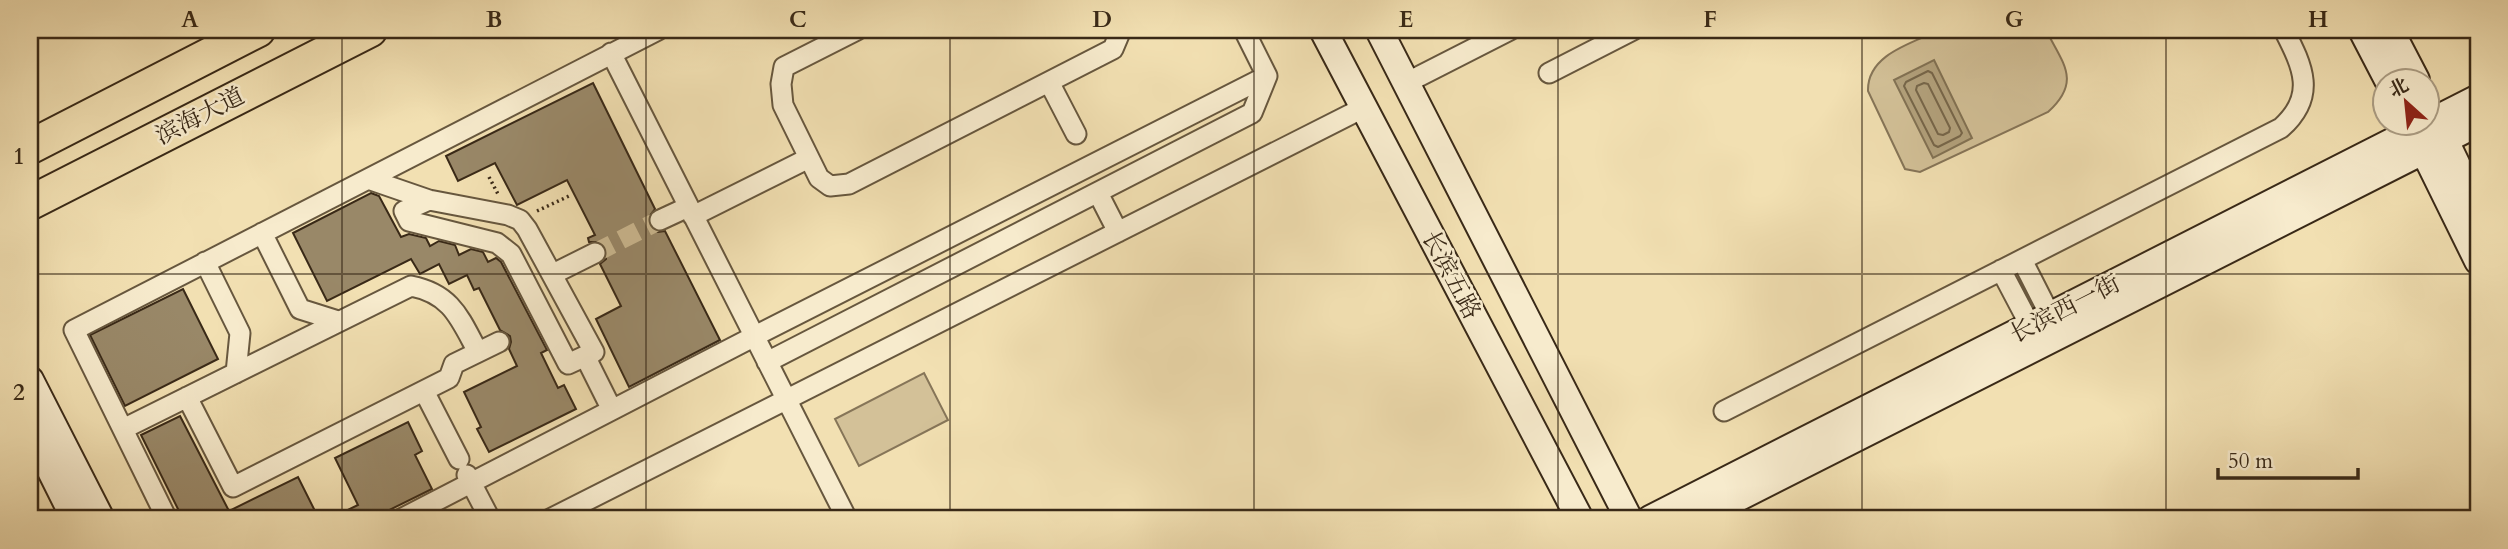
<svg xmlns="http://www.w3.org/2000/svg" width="2508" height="549" viewBox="0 0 2508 549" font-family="Cardo,'Noto Serif SC',serif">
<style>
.green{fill:#d3c198;stroke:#867558;stroke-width:2}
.water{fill:#b3a27d;stroke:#827254;stroke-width:2}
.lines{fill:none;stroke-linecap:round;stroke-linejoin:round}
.shore{stroke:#76664a;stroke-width:2}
.building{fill:#998868;stroke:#392917;stroke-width:2}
.street-tunnel{stroke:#cdbb93;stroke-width:19;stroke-dasharray:19 10;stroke-linecap:butt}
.street-casing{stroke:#67573e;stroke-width:23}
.secondary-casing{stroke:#392917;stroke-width:30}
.highway-casing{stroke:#392917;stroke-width:37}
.path{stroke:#392917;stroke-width:3.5;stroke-dasharray:2 3.5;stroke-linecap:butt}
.street{stroke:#f7ebcd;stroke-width:19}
.secondary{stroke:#f7ebcd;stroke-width:26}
.highway{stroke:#f2e0b2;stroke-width:33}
.grid{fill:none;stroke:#392917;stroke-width:2;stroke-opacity:0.55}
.labels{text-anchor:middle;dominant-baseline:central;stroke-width:5;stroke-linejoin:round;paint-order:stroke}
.street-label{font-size:24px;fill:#392917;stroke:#f7ebcd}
.neatline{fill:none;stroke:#392917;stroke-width:2.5}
.grid-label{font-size:23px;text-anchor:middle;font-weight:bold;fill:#392917}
</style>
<rect width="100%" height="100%" fill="#f2e0b2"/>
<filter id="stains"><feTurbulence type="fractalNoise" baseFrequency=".00286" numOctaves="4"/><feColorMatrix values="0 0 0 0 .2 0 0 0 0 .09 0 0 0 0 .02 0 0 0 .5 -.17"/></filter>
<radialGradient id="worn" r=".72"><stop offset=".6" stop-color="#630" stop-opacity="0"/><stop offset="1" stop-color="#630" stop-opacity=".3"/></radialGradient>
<!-- green -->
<path class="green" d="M1940 30H1981L1984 34 1993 30H2046C2063 64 2082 81 2048 112L1920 172 1905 169 1868 91C1867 54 1913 43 1940 30Z
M924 373 948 420 859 466 835 419Z"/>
<!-- water -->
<path class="water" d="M1934 60 1972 138 1933 158 1894 80Z"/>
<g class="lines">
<!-- shore -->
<path class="shore" d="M1928 71 1932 73 1962 133 1960 136 1938 147 1934 145 1904 86 1906 82Z
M1924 83 1928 84 1950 128 1949 132 1943 135 1938 134 1916 90 1917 86Z"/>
</g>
<!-- building -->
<path class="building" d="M593 83 655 209 648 218 649 226 658 232 665 231 720 340 629 387 596 319 621 306 600 264 606 259V248L601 242H589L588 238 595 235 567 180 517 205 495 163 458 181 446 156Z
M371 193 379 196 401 237 409 234 426 238 430 246 439 241 455 245 459 255 471 249 483 252 488 262 496 258 501 262 547 350 541 353 558 388 564 385 576 409 489 452 477 429 481 427 464 392 517 366 509 349 511 342 510 336 500 330 479 288 474 290 467 275 449 284 439 264 420 274 411 259 327 301 293 233Z
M183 289 218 359 125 406 90 335Z
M180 416 229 511 298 477 319 519H183L141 435Z
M408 422 422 451 415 455 432 489 371 519H329L358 505 335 458Z"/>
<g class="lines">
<!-- street-tunnel -->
<path class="street-tunnel" d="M595 253 660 220"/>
<defs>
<path id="street" d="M857 30 784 67 781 84 783 105 819 178 830 186 849 184 1113 49 1121 30
M611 53 847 519
M1549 73 1633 30
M1049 82 1076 134
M1406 83 1510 30
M368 179 429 200
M1098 193 1118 232
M429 200 508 215 520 220 527 229 594 352 568 364 511 254 497 243 409 221 404 211Z
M693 216 809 158
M660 220 688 207
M262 233 300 309 338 321
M2022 260 2051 317
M205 262 240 333 236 373
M2001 270 2031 327
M553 274 595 253
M585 356 612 410
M767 362 1252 113 1267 76 1244 30
M424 391 459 459
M187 397 233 487 449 378 454 364 499 342
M1724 411 2281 128C2317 96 2303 67 2284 30
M123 429 411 286C452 294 460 319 478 352
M467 475 490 519
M167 519 74 330 658 30
M401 519 755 336 1267 76
M550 519 1363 108"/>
<path id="secondary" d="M1323 30 1580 519
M1379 30 1629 519
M2362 30 2388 80
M2390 30 2416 80
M2436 122 2478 209
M2415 133 2478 261
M30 380 101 519
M30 429 75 519
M1650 519 2478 98
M1696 519 2478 123"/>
<path id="highway" d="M30 147 258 30
M30 203 370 30"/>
</defs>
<!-- street casing -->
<use href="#street" class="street-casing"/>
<!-- secondary casing -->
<use href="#secondary" class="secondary-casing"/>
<!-- highway casing -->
<use href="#highway" class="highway-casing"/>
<!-- path -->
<path class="path" d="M489 177 498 194
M537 211 569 196"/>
<!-- street -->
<use href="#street" class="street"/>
<!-- secondary -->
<use href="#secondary" class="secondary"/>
<!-- highway -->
<use href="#highway" class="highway"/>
</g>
<!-- grid -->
<path class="grid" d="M342 30V519M646 30V519M950 30V519M1254 30V519M1558 30V519M1862 30V519M2166 30V519M30 274H2478"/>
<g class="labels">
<!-- street labels -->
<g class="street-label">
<text transform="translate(200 116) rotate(-27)">滨海大道</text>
<text transform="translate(1451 275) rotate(62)">长滨五路</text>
<text transform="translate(2065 309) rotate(-27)">长滨西一街</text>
</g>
</g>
<!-- margin -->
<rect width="2508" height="549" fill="none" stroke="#f2e0b2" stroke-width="77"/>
<!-- north arrow -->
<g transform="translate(2406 102) rotate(333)"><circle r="33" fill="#f7ebcd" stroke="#ab9d84" stroke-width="2"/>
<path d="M0-5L12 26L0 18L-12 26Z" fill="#8f2418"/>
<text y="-10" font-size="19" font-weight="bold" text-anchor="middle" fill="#392917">北</text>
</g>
<!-- scale -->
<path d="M2218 468v10h140v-10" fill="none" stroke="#392917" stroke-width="3.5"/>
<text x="2228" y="468" font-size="21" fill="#392917" stroke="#f7ebcd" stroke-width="5" paint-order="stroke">50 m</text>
<rect x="38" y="38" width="2432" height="472" class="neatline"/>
<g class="grid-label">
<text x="190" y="27">A</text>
<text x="494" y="27">B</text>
<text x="798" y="27">C</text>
<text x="1102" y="27">D</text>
<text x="1406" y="27">E</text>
<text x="1710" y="27">F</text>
<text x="2014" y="27">G</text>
<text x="2318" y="27">H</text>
<text x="19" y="164">1</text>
<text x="19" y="400">2</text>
</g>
<rect width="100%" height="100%" filter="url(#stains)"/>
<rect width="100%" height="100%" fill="url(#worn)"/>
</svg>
